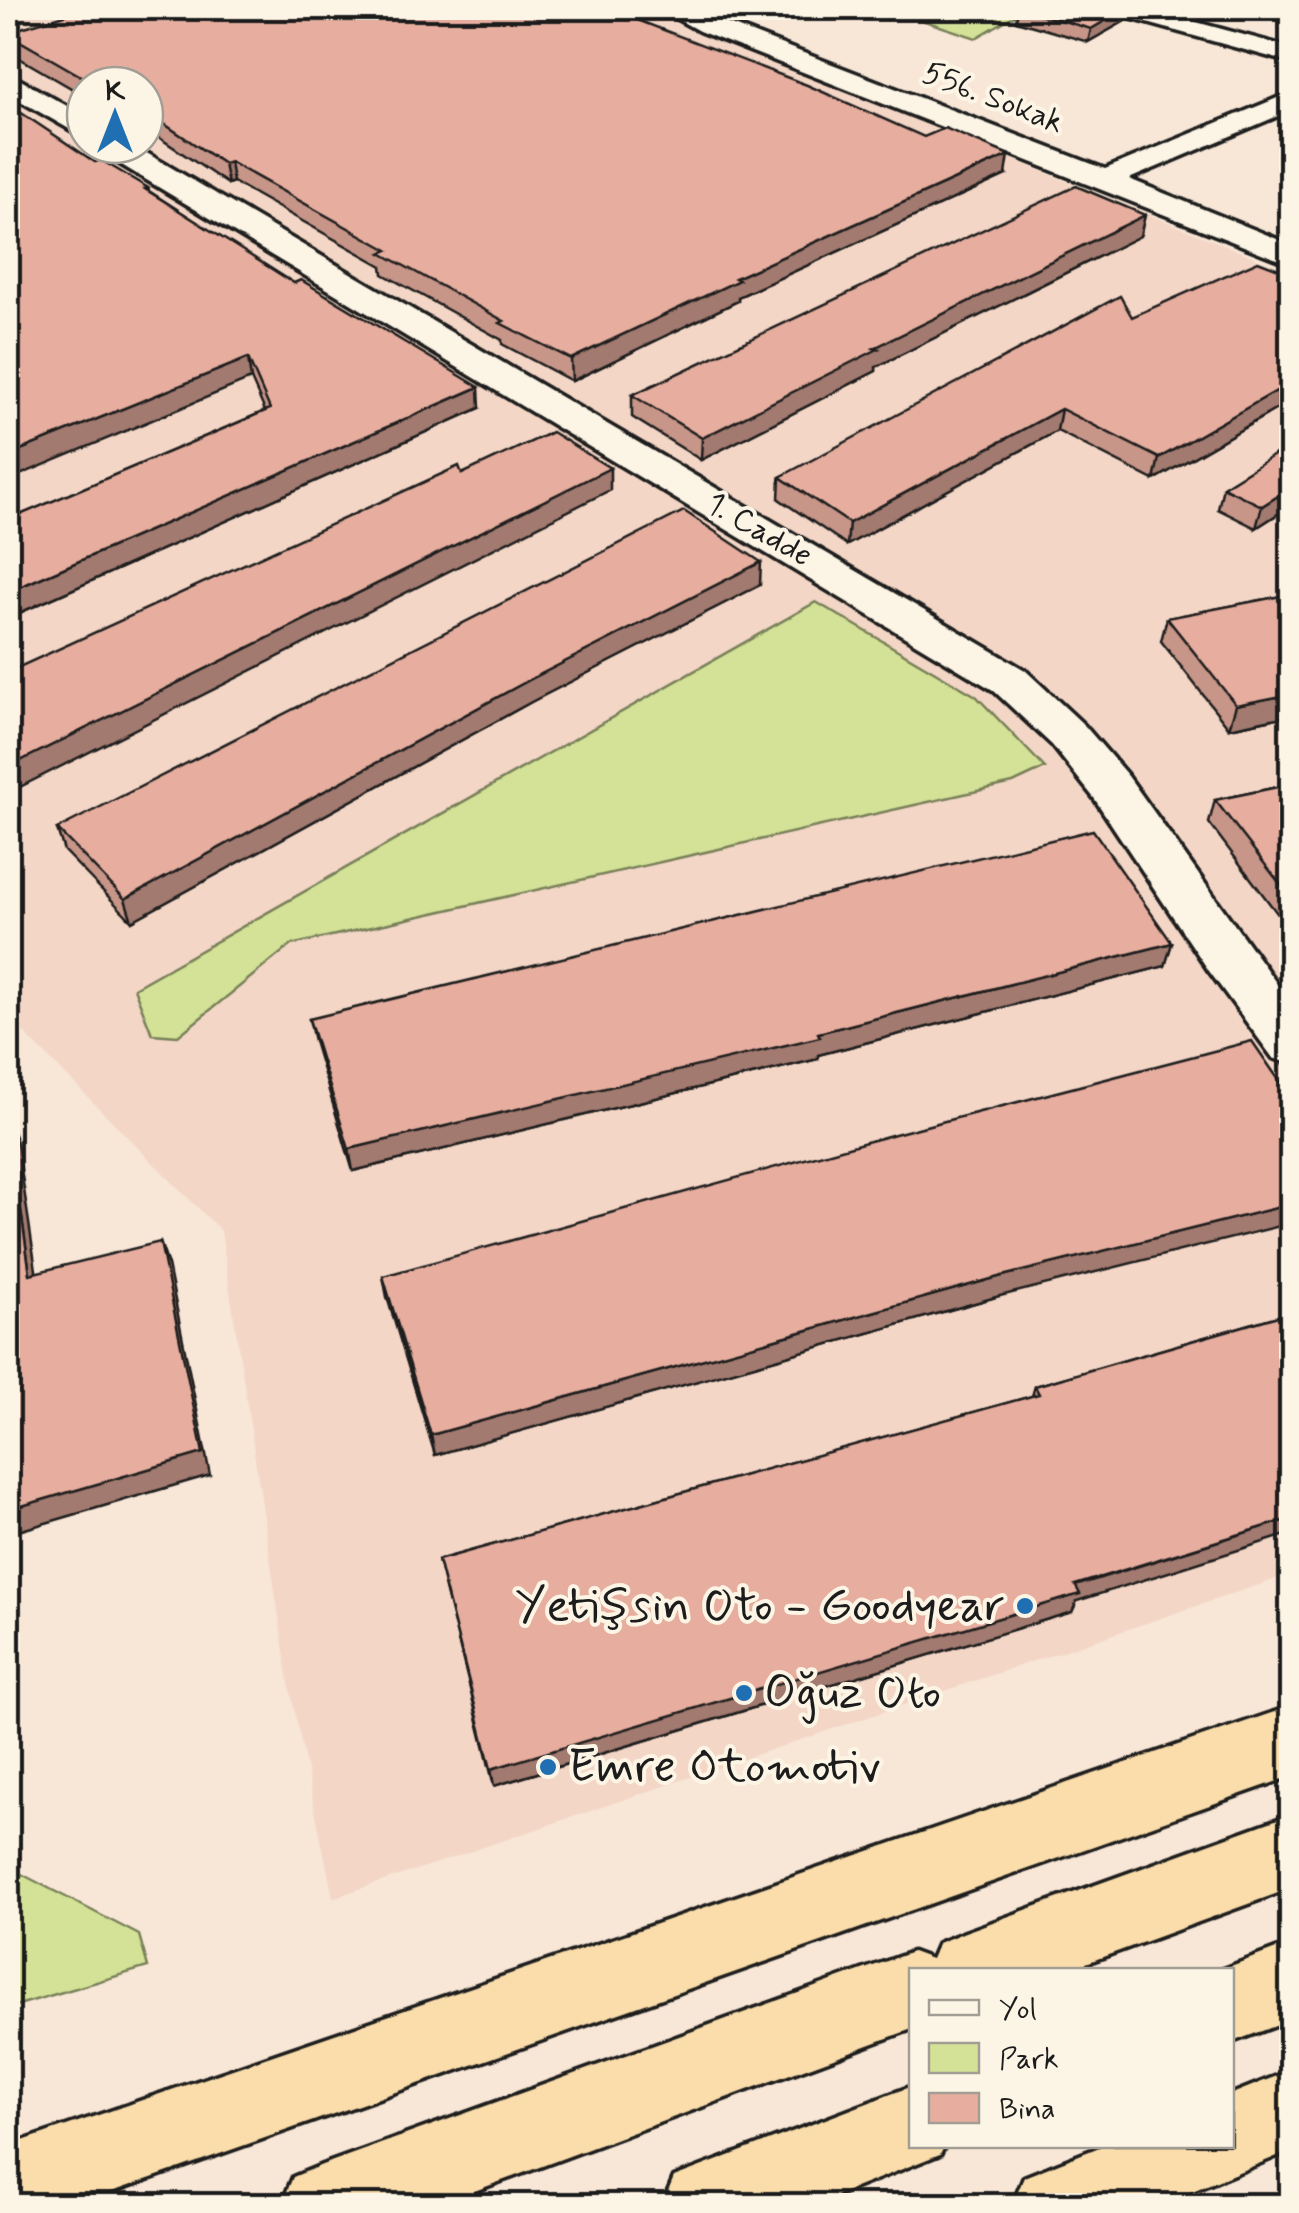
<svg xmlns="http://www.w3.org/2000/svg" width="1299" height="2213" viewBox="0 0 1299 2213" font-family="Mynerve,sans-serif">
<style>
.built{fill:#f3d6c6;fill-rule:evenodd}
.green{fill:#d3e296;stroke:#787f59;stroke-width:2.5}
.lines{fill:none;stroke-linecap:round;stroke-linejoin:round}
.minor-casing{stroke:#1c1c1c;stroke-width:7}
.tertiary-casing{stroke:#1c1c1c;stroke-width:7}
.trunk-casing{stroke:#1c1c1c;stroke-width:7}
.minor{fill:#fcf5e5;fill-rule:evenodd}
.tertiary{fill:#fcf5e5;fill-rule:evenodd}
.trunk{fill:#faddab;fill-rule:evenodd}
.wall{fill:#c79689;stroke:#1c1c1c;stroke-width:2.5}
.shaded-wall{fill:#a27a6f;stroke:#1c1c1c;stroke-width:2.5}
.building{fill:#e7ae9f;stroke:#1c1c1c;stroke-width:2.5}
.poi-dot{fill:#1f6fb2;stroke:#fcf5e5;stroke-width:4}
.labels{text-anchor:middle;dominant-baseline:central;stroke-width:8;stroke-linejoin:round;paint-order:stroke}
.far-street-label{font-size:32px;fill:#1c1c1c;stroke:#fcf5e5}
.near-poi-label{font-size:48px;fill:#1c1c1c;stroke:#fcf5e5;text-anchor:start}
</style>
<rect width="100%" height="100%" fill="#f8e7d7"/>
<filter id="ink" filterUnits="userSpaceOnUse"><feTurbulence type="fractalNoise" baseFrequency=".01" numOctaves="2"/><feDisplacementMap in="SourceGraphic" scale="20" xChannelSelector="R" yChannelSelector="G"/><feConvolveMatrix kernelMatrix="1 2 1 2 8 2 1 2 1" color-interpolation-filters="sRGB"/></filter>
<g filter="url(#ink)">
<!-- built -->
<path class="built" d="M35 8H647L688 28 1291 272V1574L333 1898 288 1678 221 1231 8 1017V16ZM85 85H145V145H85Z"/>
<!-- green -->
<path class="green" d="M885 8H1027L976 38Z
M816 602 976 696 1045 768 1013 783 291 945 178 1036 152 1034 134 988Z
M8 1867 139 1935 148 1967 8 2008Z"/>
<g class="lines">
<defs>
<path id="minor" d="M657 8H687L1105 169 1292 92V110L1129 179 1292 245V265L699 31Z
M1107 8H1144L1292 48V63L1111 13Z"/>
<path id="tertiary" d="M8 73 85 116V138L8 94Z
M95 145H133L1025 670 1084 725 1128 776 1292 1005V1064L1273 1058 1209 971 1094 798 1052 745 993 690 100 152Z"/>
<path id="trunk" d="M1292 1706V1776L72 2206H8V2146Z
M1292 1814V1888L1067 1970H912V2029L434 2206H281L293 2177 322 2165 912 1952 931 1959 938 1943 965 1932Z
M1292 1943V2020L1232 2042V1970H1220Z
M1292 2070V2150L1156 2206H1012L1024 2177 1102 2146H1232V2094Z
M912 2086V2146H944L940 2154 810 2206H662L674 2177Z"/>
</defs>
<!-- minor casing -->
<use href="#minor" class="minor-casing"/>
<!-- tertiary casing -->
<use href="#tertiary" class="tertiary-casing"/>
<!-- trunk casing -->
<use href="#trunk" class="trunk-casing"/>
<!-- minor -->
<use href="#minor" class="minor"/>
<!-- tertiary -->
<use href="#tertiary" class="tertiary"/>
<!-- trunk -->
<use href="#trunk" class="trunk"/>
</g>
<!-- wall -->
<path class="wall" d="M1018 8H1127L1125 21 1088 42 1016 21Z
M639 15V21L1006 175 738 297V301L572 381 502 344V340L383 274 382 266 233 182 228 184 145 128V85H85V96L9 52 8 46V32Z
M95 162 148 188 149 191 480 408 8 618V520L265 411 251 379Z
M1145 215 1140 236 876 367V371L701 460 632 417V395Z
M1292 274V400L1154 480 1057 431 847 545 779 499 780 477 1132 317Z
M1292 444V505L1256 528 1218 509 1223 487Z
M760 585 533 701 132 921 64 851 57 829Z
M1292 594V715L1229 728 1161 641 1167 618Z
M1292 784V933L1209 823 1215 800Z
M1172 943 1165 966 818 1055V1059L353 1171 314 1041 309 1019Z
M383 1276 996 1297 435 1455 387 1297Z
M1292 1312 1077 1601 1072 1612 494 1786 438 1560 1032 1396 1035 1386Z"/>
<!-- shaded-wall -->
<path class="shaded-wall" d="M1127 8 1125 21 1088 42 1091 29Z
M1009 155 1006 175 738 297V301L572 381 571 359 735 278Z
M230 162 233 182 228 184 224 164Z
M1145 215 1140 236 876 367V371L701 460 702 438 874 348Z
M248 358 251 379 8 480V455Z
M1292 382V400L1154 480 1159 458Z
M479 387 480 408 8 618V592Z
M1061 409 1057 431 847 545 849 523Z
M610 468V490L8 793V767Z
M1292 487V505L1256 528 1262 506Z
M761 562 760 585 533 701 132 921 125 899 531 679Z
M1292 694V715L1229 728 1236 705Z
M1172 943 1165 966 818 1055V1059L353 1171 349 1149 818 1033Z
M8 1119 17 1142 40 1297 30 1274Z
M1292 1204V1223L996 1297 435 1455 431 1435 1002 1276Z
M160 1242 168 1265 210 1475 8 1534V1510Z
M1292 1518V1533L1077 1601 1072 1612 494 1786 491 1769Z"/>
<!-- building -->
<path class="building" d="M88 8H622L639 15 632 18 807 85 924 137 945 128 1009 155 735 278 739 280 571 359 500 323 504 321 381 253 388 250 230 162 224 164 145 111V85H88L93 83 8 34V32Z
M1018 8H1127L1091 29Z
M14 108 95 162 101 160 148 188 145 189 294 283 301 280 479 387 8 592V520L270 409 248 358 8 455V111Z
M1076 186 1145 215 874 348 878 349 702 438 632 395Z
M1258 261 1292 274V382L1159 458 1061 409 849 523 780 477 1120 296 1132 317Z
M552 432 610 468 8 767V672L459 466 462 474Z
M1292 444V487L1262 506 1223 487Z
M684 511 761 562 531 679 125 899 57 829Z
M1292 594V694L1236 705 1167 618Z
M1292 784V899L1215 800Z
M1093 830 1172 943 818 1033 820 1037 349 1149 309 1019Z
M1252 1041 1292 1099V1204L1002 1276 431 1435 383 1276 895 1134Z
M8 1120 30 1274 160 1242 203 1453 8 1510Z
M1292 1312V1518L1075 1585 1080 1594 491 1769 438 1560 1039 1394 1035 1386Z"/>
</g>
<!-- markers -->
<g class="poi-dot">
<circle cx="1025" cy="1606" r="10"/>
<circle cx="744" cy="1693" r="10"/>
<circle cx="548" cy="1767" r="10"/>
</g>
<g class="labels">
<!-- far-street labels -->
<g class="far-street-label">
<text transform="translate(993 98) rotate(21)">556. Sokak</text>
<text transform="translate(759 530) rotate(30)">1. Cadde</text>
</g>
<!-- near-poi labels -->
<g class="near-poi-label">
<text x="1005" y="1606" text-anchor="end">Yetişsin Oto - Goodyear</text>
<text x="764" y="1693">Oğuz Oto</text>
<text x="568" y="1767">Emre Otomotiv</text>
</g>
</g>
<!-- margin -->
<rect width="1299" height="2213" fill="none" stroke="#fcf5e5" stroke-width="40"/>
<rect x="20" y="20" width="1259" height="2173" fill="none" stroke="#1c1c1c" stroke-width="4" filter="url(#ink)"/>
<!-- legend -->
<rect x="909" y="1968" width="325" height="180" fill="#fcf5e5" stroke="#a29e95" stroke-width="2.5"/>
<rect x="929" y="2000" width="50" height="15" fill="#fcf5e5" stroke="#a29e95" stroke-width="2.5"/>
<text x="999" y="2018" font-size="30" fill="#1c1c1c">Yol</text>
<rect x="929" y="2043" width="50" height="30" fill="#d3e296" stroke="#a29e95" stroke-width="2.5"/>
<text x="999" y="2068" font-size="30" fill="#1c1c1c">Park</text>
<rect x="929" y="2093" width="50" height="30" fill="#e7ae9f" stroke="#a29e95" stroke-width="2.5"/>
<text x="999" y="2118" font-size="30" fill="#1c1c1c">Bina</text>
<!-- north arrow -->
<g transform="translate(115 115)"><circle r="48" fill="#fcf5e5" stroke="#a29e95" stroke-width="2.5"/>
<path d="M0-8L18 38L0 25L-18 38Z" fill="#1f6fb2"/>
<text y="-15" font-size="28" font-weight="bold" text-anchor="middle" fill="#1c1c1c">K</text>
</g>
</svg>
